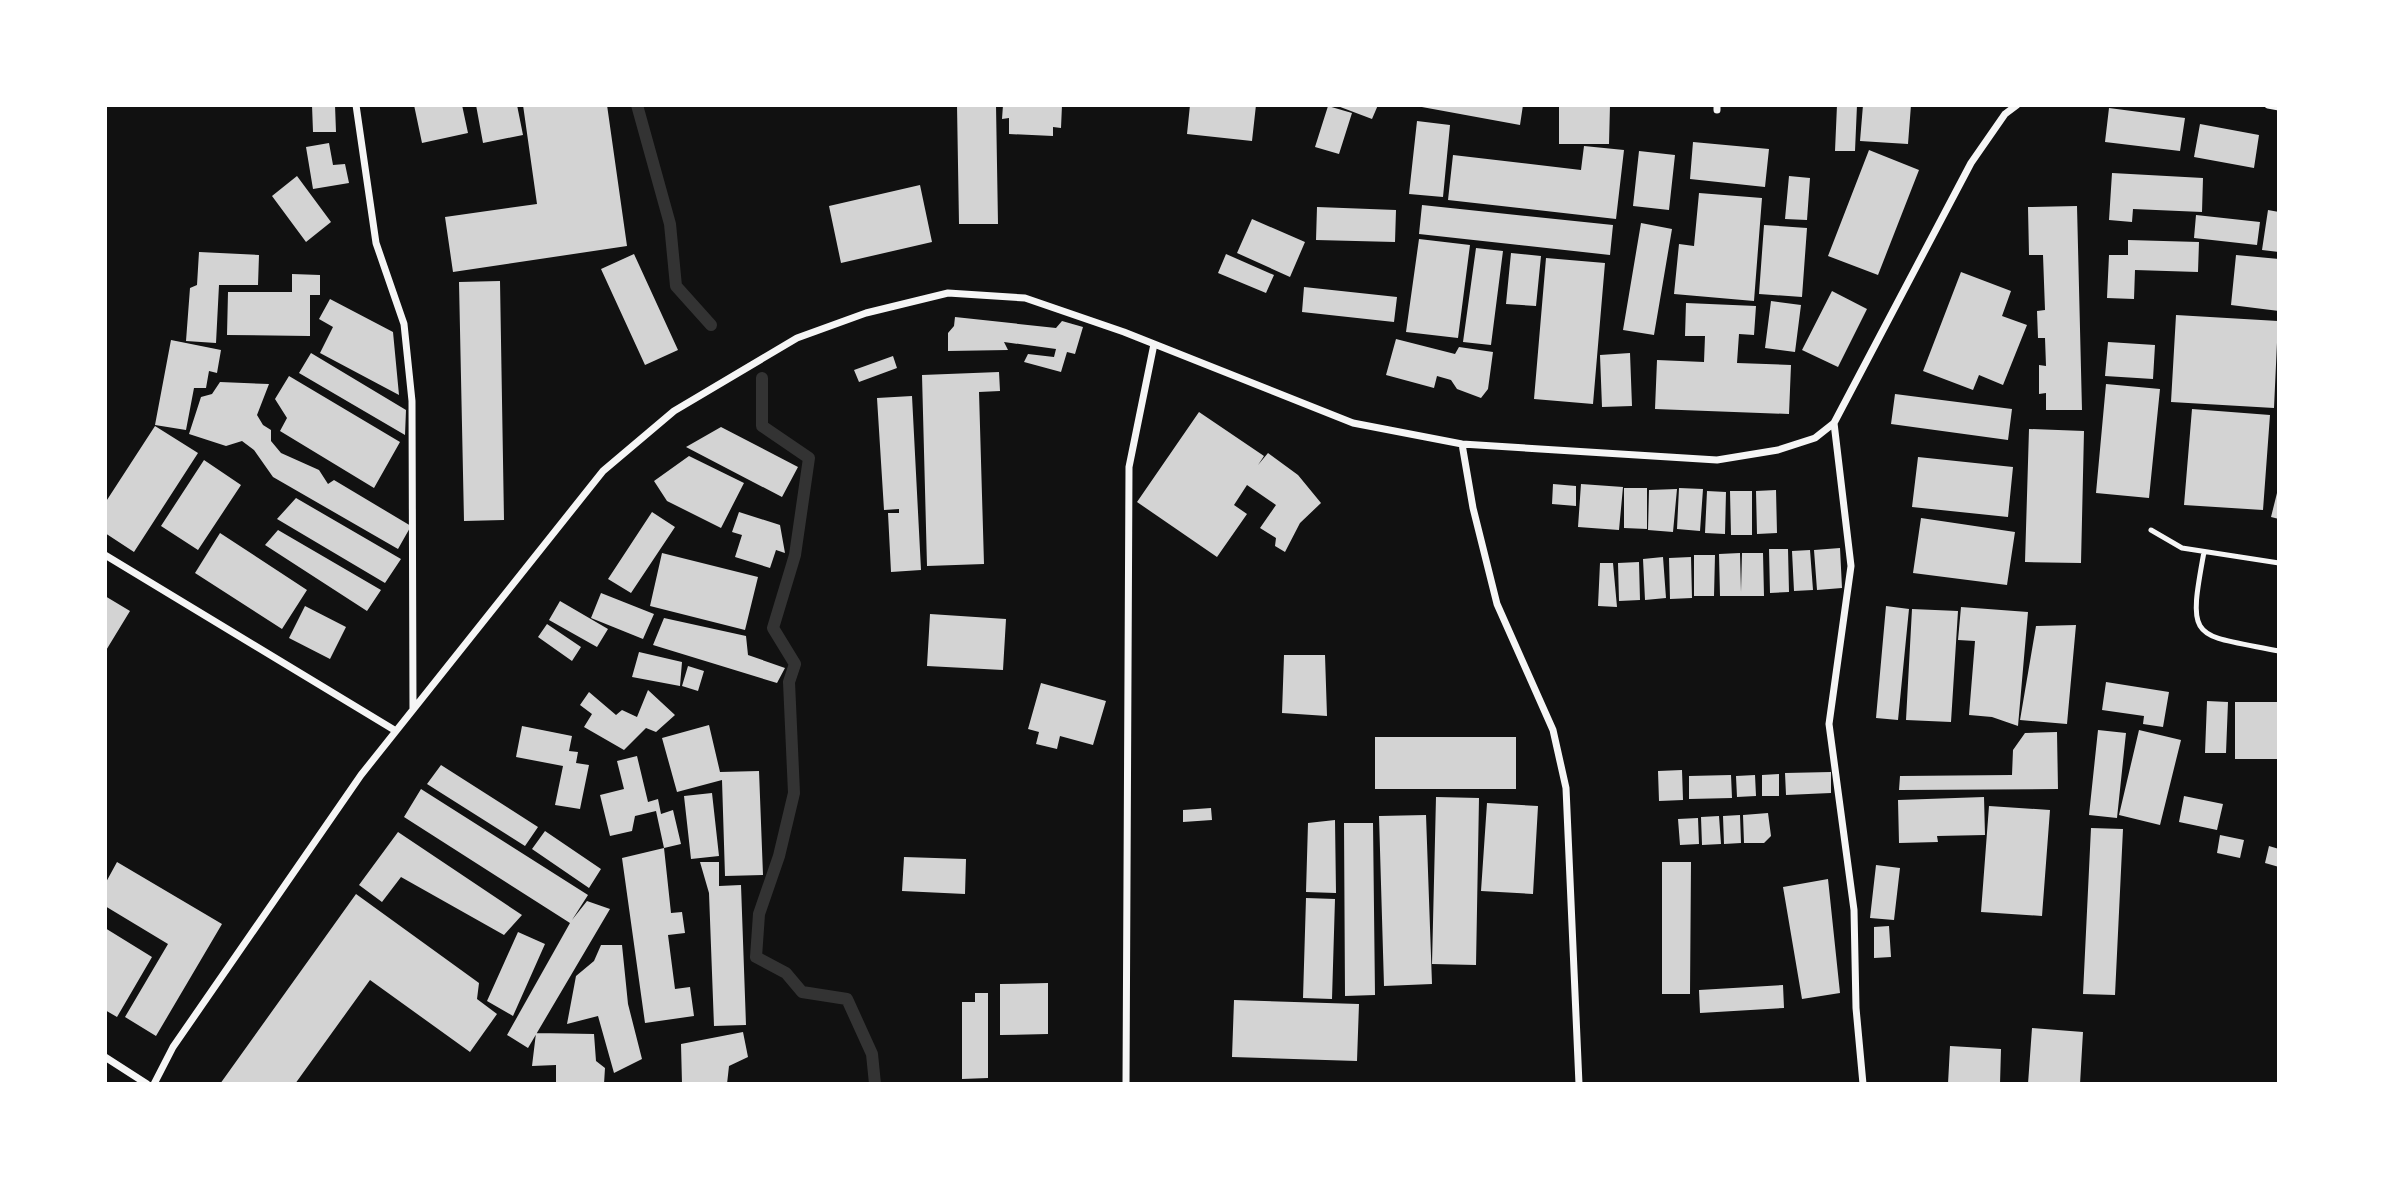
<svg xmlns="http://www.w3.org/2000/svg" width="2384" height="1189" viewBox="0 0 2384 1189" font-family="'Exo 2',sans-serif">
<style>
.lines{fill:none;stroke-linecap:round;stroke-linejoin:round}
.stream{stroke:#333;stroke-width:12}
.building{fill:#d3d3d3}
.service{stroke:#f5f5f5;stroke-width:5}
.minor{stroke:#f5f5f5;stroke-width:7}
</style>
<rect width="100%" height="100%" fill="#111"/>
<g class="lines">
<!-- stream -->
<path class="stream" d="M637 105 670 224 676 286 711 325
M762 378V426L809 458 795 555 773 628 795 664 789 682 794 793 779 856 759 914 756 957 786 973 802 992 847 999 872 1054 875 1084"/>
</g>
<!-- building -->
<path class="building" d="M312 105H335L336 132H313Z
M414 105H462L468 133 422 143Z
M476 105H517L523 135 483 143Z
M523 105H607L627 246 453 272 445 217 537 204Z
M957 105H996L998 224H959Z
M1003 105H1062L1061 128 1053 127V136L1009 134V118L1002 119Z
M1190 105H1256L1252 141 1187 134Z
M1335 105H1378L1372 119Z
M1411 105H1523L1520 125Z
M1559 105H1610L1609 144H1559Z
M1837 105H1857L1855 151H1835Z
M1863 105H1911L1908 144 1860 141Z
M1328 106 1352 113 1339 154 1315 147Z
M2109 108 2185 118 2180 151 2105 142Z
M1417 121 1450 125 1443 197 1409 194Z
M2200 124 2259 135 2254 168 2194 157Z
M1693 142 1769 149 1765 187 1690 179Z
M329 143 333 165 345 164 349 183 313 189 306 147Z
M1584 146 1624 150 1616 219 1448 200 1453 155 1581 170Z
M1869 150 1919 170 1878 275 1828 256Z
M1639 151 1675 155 1669 210 1633 206Z
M2112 173 2203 178 2202 212 2133 209 2132 222 2109 220Z
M297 176 331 222 306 242 272 196Z
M1789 176 1810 178 1807 220 1785 219Z
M920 185 932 242 841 263 829 206Z
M1699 193 1762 198 1754 301 1674 294 1679 244 1694 246Z
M1422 205 1613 225 1610 255 1419 234Z
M2077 206 2082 410H2046V393L2039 394V365L2046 366 2045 338H2038L2037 311 2045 310 2043 255H2029L2028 207Z
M1317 207 1396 210 1395 242 1316 240Z
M2268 210 2279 212V252L2262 250Z
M2196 215 2260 222 2257 245 2194 238Z
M1252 219 1305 242 1290 277 1237 253Z
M1641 223 1672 229 1654 335 1623 330Z
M1764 225 1807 228 1802 297 1759 294Z
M1419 239 1470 245 1458 338 1406 332Z
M2128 240 2199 242 2198 272 2135 270 2134 299 2107 298 2109 255H2128Z
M1476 248 1503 251 1491 345 1463 342Z
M199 252 259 255 258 285H219L216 343 186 341 190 288 197 285Z
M1511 253 1541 256 1536 306 1506 304Z
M634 254 678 350 645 365 601 269Z
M1226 254 1274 275 1266 293 1218 273Z
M2236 255 2279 259V311L2231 305Z
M1546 258 1605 263 1593 404 1534 399Z
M1961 272 2011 291 2002 316 2027 325 2003 385 1979 375 1973 390 1923 371Z
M292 274 320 275V295H310V336L227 335 228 292H292Z
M500 281 504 520 464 521 459 282Z
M1304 287 1397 297 1394 322 1302 312Z
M1832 291 1867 309 1838 367 1802 350Z
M330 299 393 332 399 395 320 353 333 327 319 319Z
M1771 301 1801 305 1795 352 1765 348Z
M1686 303 1756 306 1754 335 1739 334 1737 363 1791 365 1789 414 1655 409 1657 360 1704 362 1705 336H1685Z
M2176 315 2278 321 2274 408 2171 402Z
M955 317 1056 328 1062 321 1083 327 1075 354 1067 352 1061 372 1024 362 1028 354 1054 357 1056 349 1004 342 1008 350 948 351V333L954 326Z
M1396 339 1455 354 1459 347 1493 352 1488 389 1481 398 1457 389 1451 380 1437 376 1434 388 1386 375Z
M171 340 221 350 217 373 209 371 206 388H194L186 430 155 425Z
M2108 342 2155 345 2153 379 2105 376Z
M311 353 406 410 405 435 299 373Z
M1630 353 1632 406 1602 407 1600 355Z
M893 356 897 368 859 382 854 370Z
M999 372 1000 391 979 392 984 564 927 566 922 375Z
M289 376 400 442 374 488 280 431 287 418 275 399Z
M220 382 269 384 257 415 263 425 271 430V441L281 453 319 470 328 484 334 480 411 526 398 549 273 477 254 450 242 441 226 446 189 434 201 397 212 394Z
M2106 384 2160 389 2149 498 2096 493Z
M1895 394 2012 409 2008 440 1891 424Z
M912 396 921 570 891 572 888 513H899V509L884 510 877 398Z
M2192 409 2270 415 2263 510 2184 505Z
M1199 412 1264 456 1258 465 1268 453 1298 475 1321 503 1300 523 1285 552 1275 546 1276 538 1260 528 1276 505 1247 485 1234 505 1247 514 1217 557 1137 502Z
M155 426 198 453 134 552 105 533V503Z
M721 427 798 467 782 497 686 447Z
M2029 429 2084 431 2081 563 2025 562Z
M689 456 744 483 721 528 667 501 654 481Z
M1918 457 2013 467 2008 517 1912 507Z
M204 460 241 485 198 550 161 526Z
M1553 484 1576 486V506L1552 504Z
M1581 484 1623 487 1619 530 1578 527Z
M1624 488H1647V529L1624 528Z
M1679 488 1703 489 1700 531 1677 529Z
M1677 489 1673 532 1648 530 1649 490Z
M2278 489H2279V519L2271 517Z
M1776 490 1777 533 1757 534 1756 491Z
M1707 491 1726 492 1725 534 1705 533Z
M1730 491H1752V535H1731Z
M296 498 401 559 385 583 277 519Z
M652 512 675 527 631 593 608 579Z
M739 512 780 525 785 553 776 550 770 568 735 557 742 535 732 532Z
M1921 518 2015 532 2007 585 1913 573Z
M278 530 381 590 367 611 265 545Z
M220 533 307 590 282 629 195 573Z
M1840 548 1842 588 1817 590 1814 550Z
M1769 549H1788L1789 592 1770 593Z
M1810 550 1813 590 1794 591 1792 551Z
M662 553 758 577 745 630 650 606Z
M1740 553 1741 592 1742 553H1763L1764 596H1720L1719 554Z
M1694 555H1715L1714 596H1694Z
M1663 557 1666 598 1645 600 1643 559Z
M1691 557 1692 598 1670 599 1669 558Z
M1639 562 1640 600 1619 601 1618 563Z
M1600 563H1613L1617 607 1598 606Z
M601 593 654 614 643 639 591 618Z
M105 596 130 611 105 652Z
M560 601 608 629 597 647 549 620Z
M305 606 346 627 330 659 289 638Z
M1886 606 1909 609 1898 720 1876 718Z
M1961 607 2028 612 2018 726 1992 717 1969 715 1975 641 1958 640Z
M1912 609 1958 611 1951 722 1906 720Z
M930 614 1006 619 1003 670 927 666Z
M664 618 746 636 748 655 785 668 777 683 653 645Z
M547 624 581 647 572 661 538 637Z
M2076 625 2067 724 2020 720 2036 626Z
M639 652 682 662 680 686 632 677Z
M1284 655H1325L1327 716 1282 713Z
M688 666 704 671 698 691 682 686Z
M2106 682 2169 692 2163 727 2143 724 2144 716 2102 710Z
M1041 683 1106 701 1093 745 1060 736 1057 749 1036 744 1039 732 1028 729Z
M648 690 675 715 656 732 646 728 624 750 584 727 592 714 580 705 589 692 616 715 622 710 637 717Z
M2207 701 2228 702 2226 753H2205Z
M2235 702H2278L2277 759H2235Z
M709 725 720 772 759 771 763 875 725 876 722 780 677 792 662 738Z
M522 726 572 736 569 751 578 752 576 763 589 765 580 809 555 805 563 766 516 757Z
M2098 730 2126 733 2117 818 2089 815Z
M2139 730 2181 740 2160 825 2119 815Z
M2057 732 2058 789 1899 790 1900 776 2012 775 2013 750 2025 733Z
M1375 737H1516V789H1375Z
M637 756 648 802 658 799 661 814 673 810 681 844 664 848 671 913 682 912 685 933 668 935 675 989 690 987 694 1016 645 1023 622 858 664 848 656 811 635 816 632 831 610 836 600 795 624 789 617 761Z
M441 765 538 827 525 846 427 784Z
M1682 770 1683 800 1659 801 1658 771Z
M1831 772V793L1786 795 1785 773Z
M1779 774V796H1762V775Z
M1731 775 1732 798 1689 799V776Z
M1755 775 1756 796 1737 797 1736 776Z
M421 789 588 895 572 920 587 901 610 909 528 1048 507 1035 570 923 404 817Z
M712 793 719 856 691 859 684 796Z
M2184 796 2223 804 2217 830 2179 822Z
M1436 797 1479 798 1476 965 1432 964Z
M1984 797 1985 835 1937 836 1938 842 1899 843 1898 800Z
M1487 803 1538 806 1533 894 1481 891Z
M1989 806 2050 810 2042 916 1981 912Z
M1211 808 1212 820 1183 822V810Z
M1768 813 1771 836 1764 843H1744L1743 815Z
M1426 815 1432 984 1384 986 1379 816Z
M1740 815 1741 843 1724 844 1723 816Z
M1719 816 1721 844 1702 845 1701 817Z
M1698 818 1699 844 1680 845 1678 819Z
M1335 820 1336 893 1306 892 1308 823Z
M1344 823H1373L1375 995 1345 996Z
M2091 828 2123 829 2115 995 2083 994Z
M545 831 601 869 589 888 532 849Z
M398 832 522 915 504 935 401 877 382 902 359 885Z
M2220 835 2244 840 2240 858 2217 853Z
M2269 846 2279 849V867L2265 863Z
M904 857 966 859 965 894 902 891Z
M117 862 222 924 156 1036 125 1017 168 944 105 906V884Z
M700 862H719V886L741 885 746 1025 714 1026 709 893Z
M1662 862H1691L1690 994H1662Z
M1876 865 1900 868 1894 920 1870 918Z
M1828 879 1840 993 1802 999 1783 887Z
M356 894 479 983 477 999 497 1014 470 1052 370 980 295 1084H220Z
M1306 898 1335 899 1332 999 1303 998Z
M1889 926 1891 957 1874 958V927Z
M105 928 152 957 117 1017 105 1010Z
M518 932 545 944 513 1016 487 1001Z
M601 945H622L628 1004 642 1059 614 1073 598 1016 567 1024 576 976 594 961Z
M1048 983V1034L1000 1035V984Z
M1783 985 1784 1008 1700 1013 1699 990Z
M975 993H988V1078L962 1079V1002H975Z
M1234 1000 1359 1004 1357 1061 1232 1057Z
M2032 1028 2083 1032 2080 1084H2028Z
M743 1032 748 1057 729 1066 727 1084H682L681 1044Z
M536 1033 594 1034 596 1061 605 1068 604 1084H556V1065L532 1066Z
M1950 1046 2001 1049 2000 1084H1948Z"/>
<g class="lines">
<!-- service -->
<path class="service" d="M2151 530 2182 548 2279 563
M2204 552C2187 643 2192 634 2279 651"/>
<!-- minor -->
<path class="minor" d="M356 105 376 243 404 324 412 401 413 708
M2268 105 2279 107
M1717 110V105
M1834 423 1851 566 1829 724 1854 910 1856 1008 1863 1084
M1462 444 1473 508 1497 604 1553 730 1566 788 1579 1084
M105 555 396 731
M105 1057 147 1084
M154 1084 173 1047 361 775 603 471 674 411 797 338 866 313 948 293 1025 298 1124 332 1353 423 1462 444 1717 460 1778 450 1815 438 1834 423 1971 163 2005 114 2017 105
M1126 1084 1129 467 1154 344"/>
</g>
<!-- border -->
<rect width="2384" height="1189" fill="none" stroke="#ffffff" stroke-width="214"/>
</svg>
